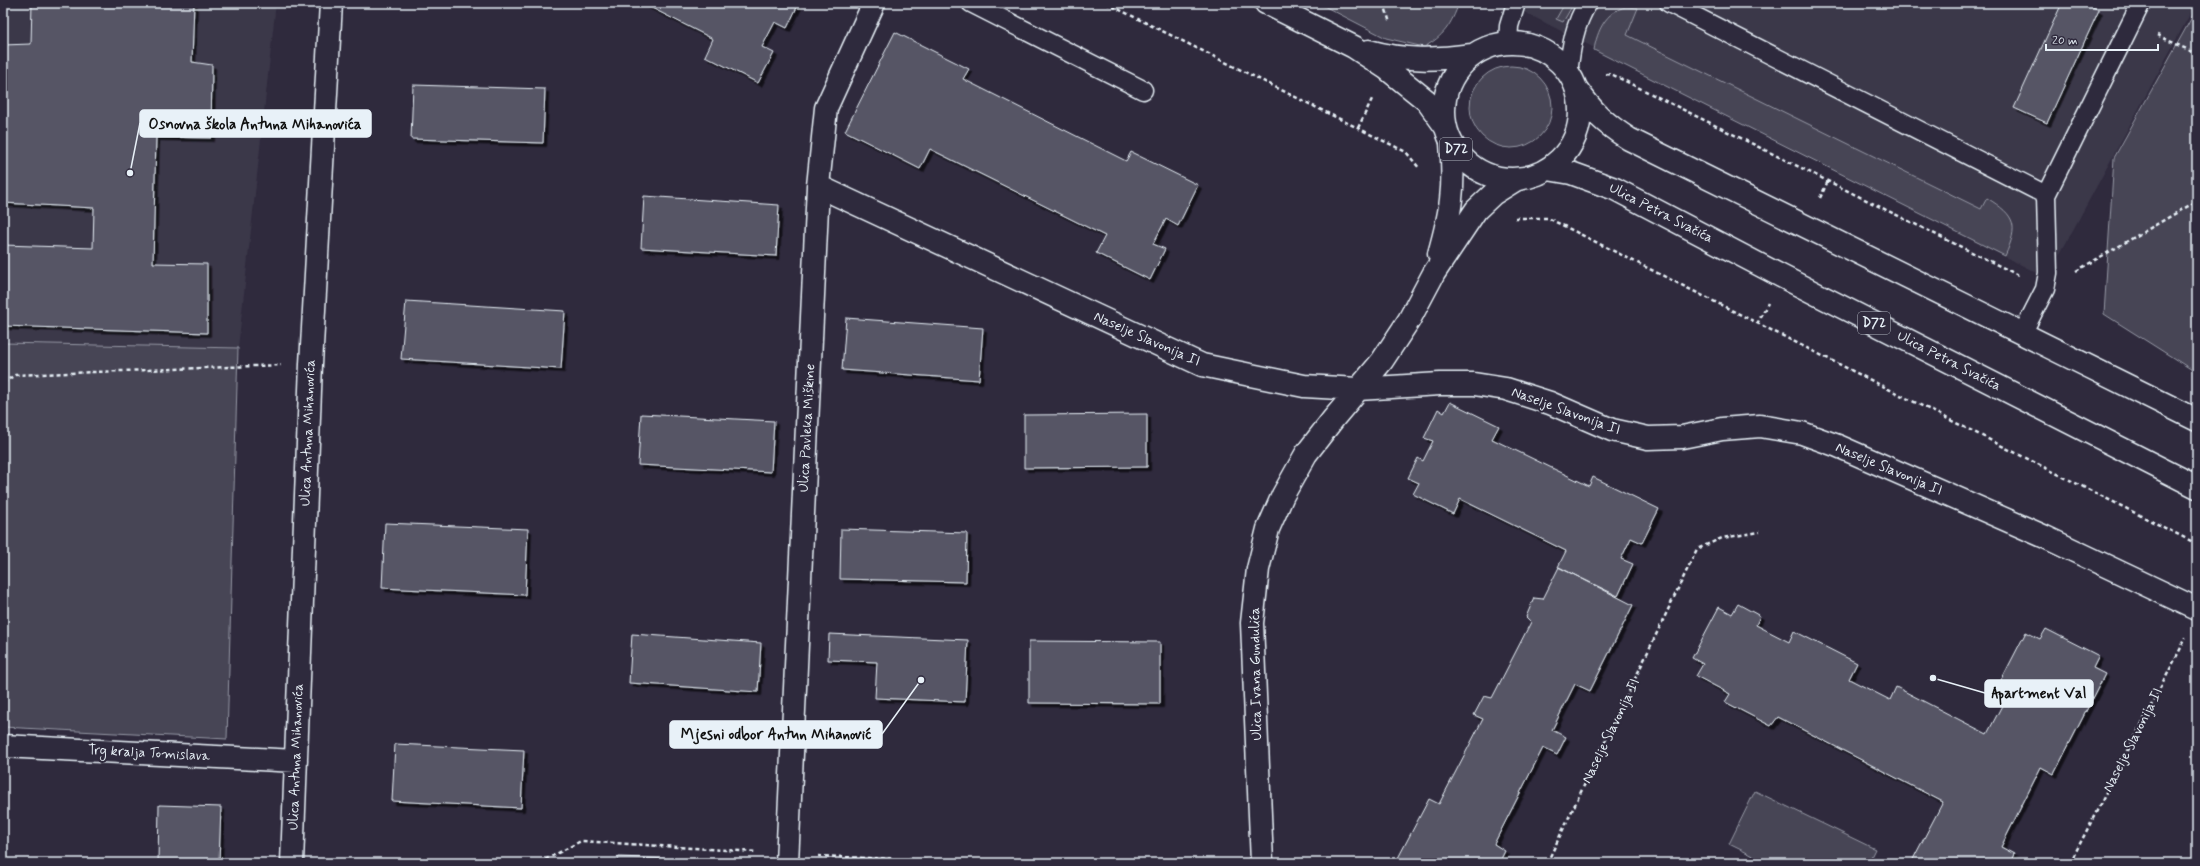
<svg xmlns="http://www.w3.org/2000/svg" width="2200" height="866" viewBox="0 0 2200 866" font-family="Mynerve,sans-serif">
<style>
.built{fill:#3b3749}
.green{fill:#464455;stroke:#979aa6}
.building{fill:#575565;stroke:#e8f1f8;filter:url(#shadow)}
.lines{fill:none;stroke-linecap:round;stroke-linejoin:round}
.lane-casing{stroke:#e8f1f8;stroke-width:21}
.street-casing{stroke:#e8f1f8;stroke-width:25}
.primary-casing{stroke:#e8f1f8;stroke-width:25}
.path{stroke:#e8f1f8;stroke-width:2.5;stroke-dasharray:4 3;stroke-linecap:butt}
.lane{stroke:#2f2a3d;stroke-width:18}
.street{stroke:#2f2a3d;stroke-width:22}
.primary{stroke:#2f2a3d;stroke-width:22}
.labels{text-anchor:middle;dominant-baseline:central;stroke-width:4;stroke-linejoin:round;paint-order:stroke}
.shield{fill:#2f2a3d;stroke:#b0b5c0;stroke-width:1}
.shield-label{font-size:13px;font-weight:bold;fill:#e8f1f8}
.street-label{font-size:14px;fill:#e8f1f8;stroke:#2f2a3d}
.leader{fill:none;stroke:#e8f1f8;stroke-width:1.5}
.callout-dot{fill:#e8f1f8;stroke:#2f2a3d;stroke-width:1.5}
.callout{fill:#e8f1f8;stroke:#e8f1f8;stroke-width:1.5}
.callout-label{font-size:15px;text-anchor:middle;font-weight:bold;fill:#111}
</style>
<defs>
<filter id="shadow"><feDropShadow dx="3.5" dy="3.5" stdDeviation="0" flood-color="#0009"/></filter>
</defs>
<rect width="100%" height="100%" fill="#2f2a3d"/>
<filter id="ink" filterUnits="userSpaceOnUse"><feTurbulence type="fractalNoise" baseFrequency=".025" numOctaves="2"/><feDisplacementMap in="SourceGraphic" scale="8" xChannelSelector="R" yChannelSelector="G"/><feConvolveMatrix kernelMatrix="1 2 1 2 8 2 1 2 1" color-interpolation-filters="sRGB"/></filter>
<g filter="url(#ink)">
<!-- built -->
<path class="built" d="M3 3H276L238 348 3 343Z
M1506 3H2196L2047 278Z"/>
<!-- green -->
<path class="green" d="M1318 3H1459C1451 25 1444 36 1424 47L1386 38Z
M1565 3H1574L1563 22 1556 19Z
M1626 7 1638 8 1627 35 1981 209 1987 198C2016 216 2019 225 2005 256L1594 50C1597 31 1606 11 1626 7Z
M2197 8V373L2104 314 2114 158Z
M1470 107a41 41 0 1 1 82 0a41 41 0 1 1-82 0Z
M3 343 238 348 227 739 3 727Z
M1755 791 1875 849 1868 863H1768L1729 844Z"/>
<!-- building -->
<path class="building" d="M32 3H194L192 62 212 65 211 138 156 137 153 263 207 264V333L3 326V245L93 248 94 208 3 203V45L31 44Z
M642 3H799L787 28 775 22 762 47 774 53 758 83 705 56 713 39Z
M2062 3H2084L2099 10 2047 123 2014 108Z
M895 32 969 69 963 79 1126 161 1131 152 1198 185 1178 226 1166 219 1153 244 1165 249 1150 280 1096 253 1105 236 930 149 920 169 845 131Z
M413 85 545 89 543 143 411 139Z
M644 196 779 205 776 256 641 248Z
M406 301 565 311 561 369 401 359Z
M846 318 983 328 979 380 842 370Z
M1450 402 1499 426 1492 439 1589 486 1593 477 1659 509 1642 543 1631 538 1621 559 1633 564 1618 596 1558 567 1566 551 1460 499 1453 514 1413 494 1419 483 1408 478 1418 458 1423 461 1433 441 1424 438 1438 409 1444 413Z
M641 414 774 421 771 472 638 465Z
M1147 414V467L1024 468V415Z
M385 523 528 529 525 595 382 588Z
M841 529 967 533 966 582 840 579Z
M1559 567 1633 605 1590 691 1575 684 1552 730 1566 737 1557 755 1543 748 1494 844 1505 851 1499 863H1444L1439 861 1438 863H1408L1398 858 1429 799 1439 804 1483 719 1474 715 1484 696 1492 698 1531 622 1526 617 1534 598 1543 599Z
M1738 604 1760 616 1756 625 1789 642 1794 631 1857 663 1849 679 1890 700 1896 687 1987 734 2007 696 1996 690 2026 632 2040 639 2046 629 2099 656 2093 668 2105 674 2054 774 2041 767 2001 847 2014 854 2010 863H1911L1943 802 1778 717 1771 726 1725 702 1730 694 1696 676 1703 664 1692 658 1719 607 1732 614Z
M632 634 761 643 758 692 629 683Z
M829 634 968 640 965 702 875 698 877 662 828 660Z
M1029 641 1160 642V704L1029 703Z
M395 744 524 750 521 808 392 801Z
M159 805 221 807 219 863H158Z
M618 857 751 862V863H618Z
M25 861 57 863H25Z"/>
<g class="lines">
<defs>
<path id="lane" d="M971 3 1143 90
M1669 3 2046 195
M1508 43 1509 26 1516 3
M1568 73C1571 49 1574 24 1588 3
M2022 334 2045 289 2048 273 2046 195 2141 3"/>
<path id="street" d="M818 186 1202 365 1304 386 1358 389 1440 384H1474L1506 389 1550 403 1612 430 1648 438 1682 437 1722 429 1760 426 1802 433 1838 446 2043 536 2197 609
M1439 254C1451 211 1455 189 1451 143
M3 746 296 761
M292 863 311 364 331 3
M787 863 818 186 826 108 874 3
M1262 863 1252 623 1258 569 1268 529 1283 495 1306 454 1334 418 1382 361 1409 320 1434 273 1476 210 1493 194 1517 179"/>
<path id="primary" d="M1266 3 1354 47 1386 68 1427 101 1445 126
M1444 111a68 68 0 1 1 136 0a68 68 0 1 1-136 0Z
M1369 51C1404 61 1436 60 1472 55
M1576 88C1593 112 1604 123 1629 139L2197 420
M1548 169 1571 173 1615 189 1781 276 2197 487"/>
</defs>
<!-- lane casing -->
<use href="#lane" class="lane-casing"/>
<!-- street casing -->
<use href="#street" class="street-casing"/>
<!-- primary casing -->
<use href="#primary" class="primary-casing"/>
<!-- path -->
<path class="path" d="M1106 3 1406 152 1420 169
M1384 3 1390 23
M2157 35 2197 54
M1606 74 1613 75 2018 275
M1358 128 1373 97
M1820 198 1828 181
M1515 218H1548L2197 544
M2076 271 2197 201
M1757 324 1768 303
M3 383 15 375 281 365
M818 856 989 863
M539 863 581 841 757 852
M1547 863 1697 549 1722 538 1760 532
M2070 863 2186 638"/>
<!-- lane -->
<use href="#lane" class="lane"/>
<!-- street -->
<use href="#street" class="street"/>
<!-- primary -->
<use href="#primary" class="primary"/>
</g>
</g>
<g class="labels">
<!-- shield labels -->
<g class="shield">
<rect x="1440" y="138" width="32" height="22" rx="3"/>
<rect x="1858" y="312" width="32" height="22" rx="3"/>
</g>
<g class="shield-label">
<text x="1456" y="149">D72</text>
<text x="1874" y="323">D72</text>
</g>
<!-- street labels -->
<g class="street-label">
<text transform="translate(1661 213) rotate(27)">Ulica Petra Svačića</text>
<text transform="translate(1147 339) rotate(24)">Naselje Slavonija II</text>
<text transform="translate(1949 361) rotate(27)">Ulica Petra Svačića</text>
<text transform="translate(1566 411) rotate(20)">Naselje Slavonija II</text>
<text transform="translate(807 428) rotate(-87)">Ulica Pavleka Miškine</text>
<text transform="translate(308 433) rotate(-88)">Ulica Antuna Mihanovića</text>
<text transform="translate(1889 469) rotate(23)">Naselje Slavonija II</text>
<text transform="translate(1256 674) rotate(-91)">Ulica Ivana Gundulića</text>
<text transform="translate(1611 731) rotate(-64)">Naselje Slavonija II</text>
<text transform="translate(2133 740) rotate(-63)">Naselje Slavonija II</text>
<text transform="translate(149 753) rotate(3)">Trg kralja Tomislava</text>
<text transform="translate(296 757) rotate(-88)">Ulica Antuna Mihanovića</text>
</g>
</g>
<!-- callouts -->
<path class="leader" d="M130 173L140 123M1933 678L1985 693M921 680L882 734"/>
<g class="callout-dot">
<circle cx="130" cy="173" r="4"/>
<circle cx="1933" cy="678" r="4"/>
<circle cx="921" cy="680" r="4"/>
</g>
<g class="callout">
<rect x="140" y="110" width="231" height="27" rx="4"/>
<rect x="1985" y="680" width="108" height="27" rx="4"/>
<rect x="670" y="721" width="212" height="27" rx="4"/>
</g>
<g class="callout-label">
<text x="255" y="129">Osnovna škola Antuna Mihanovića</text>
<text x="2039" y="698">Apartment Val</text>
<text x="776" y="739">Mjesni odbor Antun Mihanović</text>
</g>
<!-- margin -->
<rect width="2200" height="866" fill="none" stroke="#2f2a3d" stroke-width="16"/>
<rect x="8" y="8" width="2184" height="850" fill="none" stroke="#e8f1f8" stroke-width="1.5" filter="url(#ink)"/>
<!-- scale -->
<path d="M2046 44v6h112v-6" fill="none" stroke="#e8f1f8" stroke-width="2"/>
<text x="2052" y="44" font-size="12" fill="#e8f1f8" stroke="#2f2a3d" stroke-width="3" paint-order="stroke">20 m</text>
</svg>
